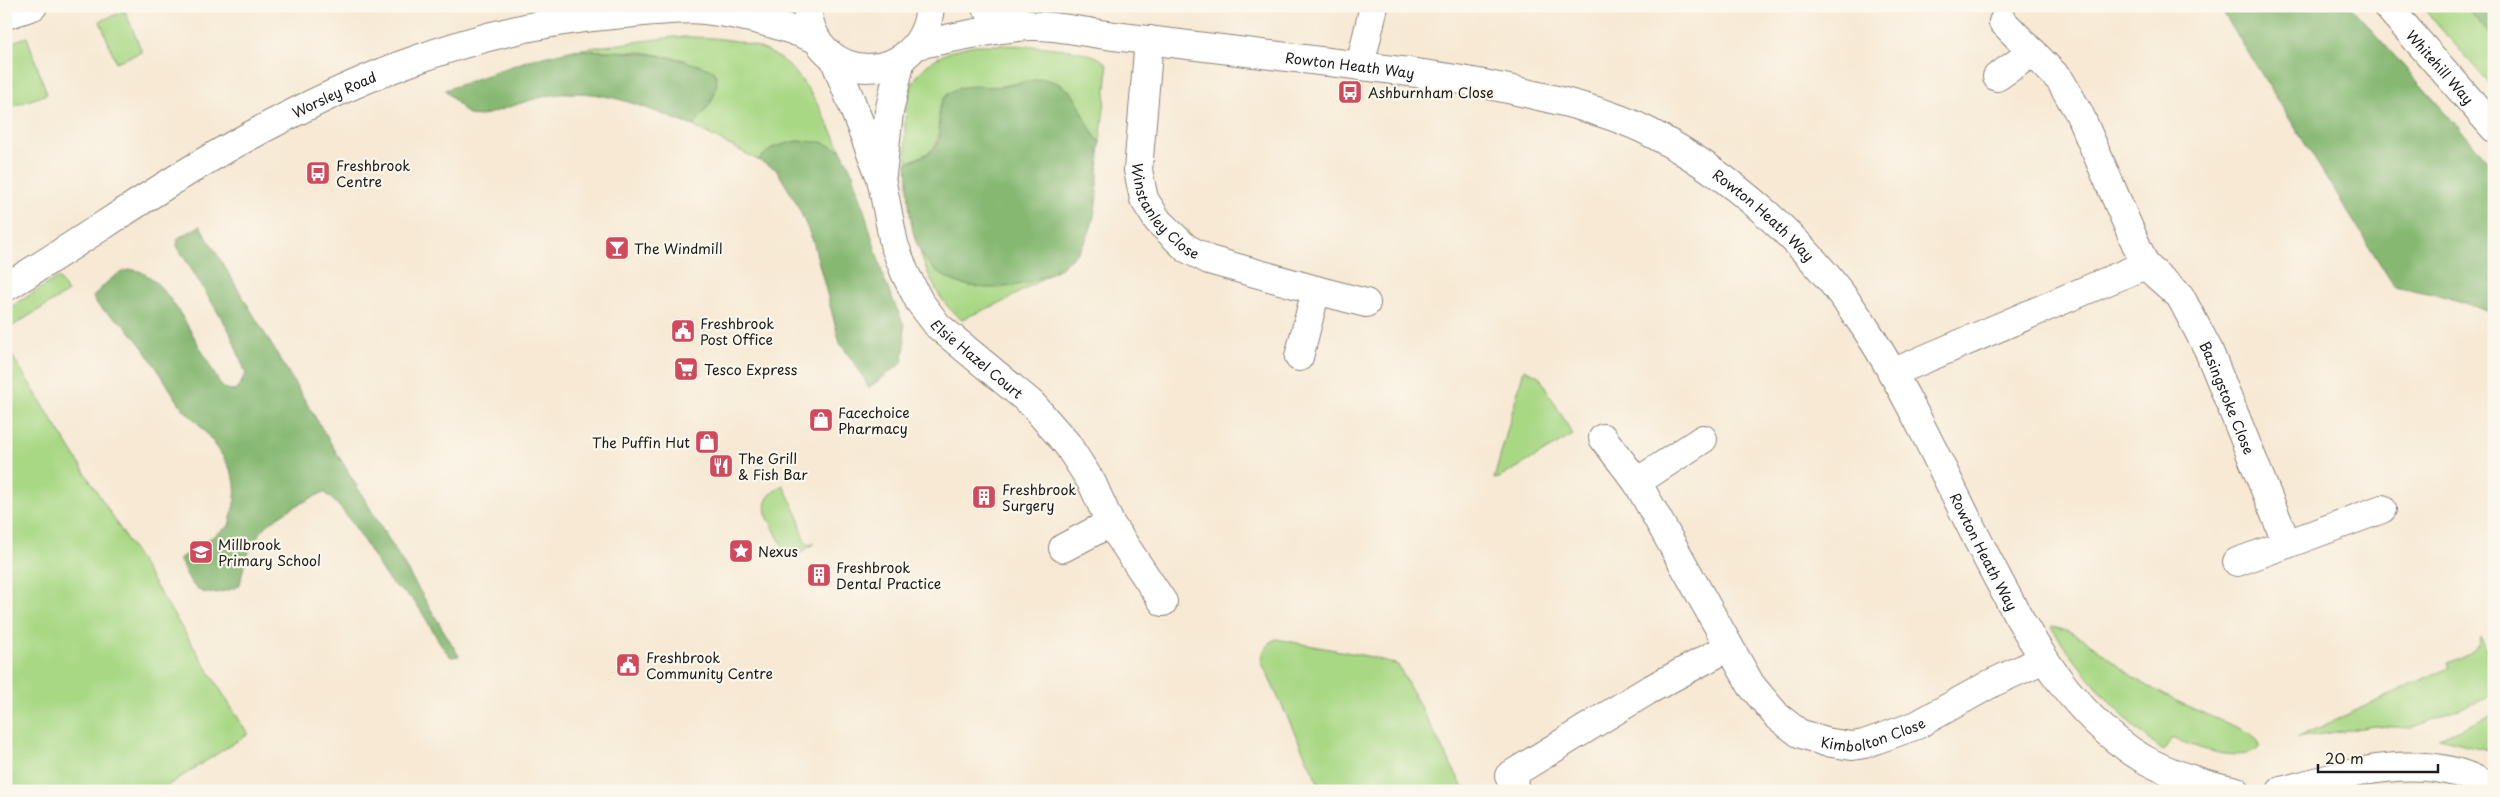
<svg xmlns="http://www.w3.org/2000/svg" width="2500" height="797" viewBox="0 0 2500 797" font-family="'Playpen Sans',sans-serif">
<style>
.green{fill:#a9d885;stroke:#627a50}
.forest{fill:#86b872;stroke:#516a47}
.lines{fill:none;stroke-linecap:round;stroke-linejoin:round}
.minor-casing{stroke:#8a8278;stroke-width:30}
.major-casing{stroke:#8a8278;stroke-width:30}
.minor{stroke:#fff;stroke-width:28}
.major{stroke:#fff;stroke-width:28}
.labels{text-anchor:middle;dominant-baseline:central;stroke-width:4.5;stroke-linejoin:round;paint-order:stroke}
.street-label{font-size:14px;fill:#1c1c1c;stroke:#fbf7ec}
.poi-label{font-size:14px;fill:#1c1c1c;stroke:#fbf7ec;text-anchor:start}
</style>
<rect width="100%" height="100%" fill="#fbf7ec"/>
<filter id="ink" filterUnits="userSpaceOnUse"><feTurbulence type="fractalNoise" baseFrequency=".02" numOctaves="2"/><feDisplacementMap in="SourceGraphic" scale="10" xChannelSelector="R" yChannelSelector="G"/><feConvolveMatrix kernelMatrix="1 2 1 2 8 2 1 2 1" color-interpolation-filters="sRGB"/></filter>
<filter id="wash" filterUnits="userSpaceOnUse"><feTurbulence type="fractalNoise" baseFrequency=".0096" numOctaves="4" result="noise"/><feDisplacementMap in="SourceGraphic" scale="20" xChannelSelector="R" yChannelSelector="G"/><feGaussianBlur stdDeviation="1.12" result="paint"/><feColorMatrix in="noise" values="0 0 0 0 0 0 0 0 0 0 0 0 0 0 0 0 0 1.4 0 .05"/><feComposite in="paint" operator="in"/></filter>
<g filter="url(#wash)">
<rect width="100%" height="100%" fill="#f7e9d4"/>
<!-- green -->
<path class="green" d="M2421 6H2465L2494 39V89Z
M125 11 142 52 116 62 100 21Z
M27 37 47 94 6 109V44Z
M673 37C779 36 797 59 841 150L821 142 774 147 758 160 693 126 712 101 686 60 642 52 574 50Z
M975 45C996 45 1100 44 1107 66 1109 73 1101 131 1100 143L1087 125 1071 91 1043 79 996 87 938 123C941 151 929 152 907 163 901 99 904 59 975 45Z
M920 251C953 304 1019 291 1065 265L1005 301 962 319C942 308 926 272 920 251Z
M58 277 68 292 6 330V310Z
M8 349 248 734 159 791H6V350Z
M1524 369 1539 376 1573 435 1499 478 1494 479Z
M783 485 798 516 805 542 809 545 815 543 790 560 766 514C763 498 771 493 783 485Z
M2053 626C2085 633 2108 660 2135 678 2170 701 2211 716 2250 733L2259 742V748C2240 765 2193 746 2172 738L2163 751C2115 713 2086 677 2051 627Z
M2481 637 2494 669V692L2487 698 2411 728 2375 726 2297 738 2449 667 2447 663C2460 657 2479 653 2481 637Z
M1276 639 1372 657 1398 665 1465 791H1322L1262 663C1262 651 1266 644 1276 639Z
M2494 714V754L2484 749 2439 738Z"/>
<!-- forest -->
<path class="forest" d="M2219 6H2350L2494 167V315C2463 299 2428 293 2394 286Z
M2465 6H2494V39Z
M574 50C626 52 665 51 714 71 724 91 705 110 693 126 650 110 606 88 559 94 533 97 506 109 481 116L468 115 445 90 529 60Z
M1043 79C1083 85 1078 117 1100 143 1097 173 1100 212 1086 240 1059 290 960 308 925 259 907 235 909 193 907 163 917 158 931 155 937 145 946 130 930 110 948 94 963 81 988 89 1005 86 1018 84 1030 80 1043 79Z
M796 141 821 142 841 150 854 176 885 282 904 325 905 346 902 363 868 388 864 377 840 343 813 241 796 202 776 169 758 160 774 147Z
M200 226 459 656 451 657C435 640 428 618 413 600 405 592 392 586 387 578 366 548 353 516 324 492 275 516 249 527 240 585 234 589 228 590 221 592 193 598 190 580 179 559L229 526C232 513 237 498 235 484 233 466 207 433 195 420 190 415 184 411 181 406 163 379 147 349 124 325 114 315 98 311 93 297 102 287 115 272 130 270 165 266 206 364 223 388L236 391 246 374 230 332 177 246 178 238Z"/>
</g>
<g filter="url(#ink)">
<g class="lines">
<defs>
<g id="minor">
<path d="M807 6C813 89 924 88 930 6"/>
<path d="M985 6 1032 26"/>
<path d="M6 15 33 6"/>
<path id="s1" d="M1149 40 1138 170 1144 199 1158 221 1186 248 1209 260 1316 290 1299 357"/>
<path id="s2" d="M916 45C954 38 993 28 1031 26 1058 25 1087 33 1114 36 1180 44 1246 52 1312 60 1387 69 1461 77 1534 95 1572 103 1610 113 1645 130 1732 174 1813 247 1866 329 1914 403 1949 486 1990 564 2028 637 2070 714 2142 758 2171 775 2204 784 2236 791"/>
<path id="s3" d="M834 58 881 178 894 244 905 273 919 301 938 326 1032 404 1067 444 1092 483 1110 523 1063 548"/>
<path d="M1360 66 1374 6"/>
<path d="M1997 77 2033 52"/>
<path d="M882 174 889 112 901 59"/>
<path id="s4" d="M2145 265 2180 296 2208 349 2287 544 2237 562"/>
<path id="s5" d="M6 287C76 245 142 198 212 157 335 86 469 27 612 15 638 13 681 7 705 10 743 14 781 25 816 39"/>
<path d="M1316 290 1366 303"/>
<path d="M1892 373 2145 265 2079 113 2060 80 2003 22"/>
<path id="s6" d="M1603 438 1637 482 1751 685 1777 716 1799 733 1825 742 1852 746 1864 744 1917 725 1992 683 2044 659"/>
<path d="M1637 482 1703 439"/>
<path d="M1110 523 1163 602"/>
<path d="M2287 544 2382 509"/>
<path d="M1516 791 1509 776 1647 691 1729 647"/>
<path d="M2281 791C2348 774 2431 746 2494 790"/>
</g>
<g id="major">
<path id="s7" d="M2387 6 2494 128"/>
</g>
</defs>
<!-- minor casing -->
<use href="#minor" class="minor-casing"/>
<!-- major casing -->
<use href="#major" class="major-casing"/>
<!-- minor -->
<use href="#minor" class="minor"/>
<!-- major -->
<use href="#major" class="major"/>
</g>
</g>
<!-- icons -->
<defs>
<symbol id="bus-square" viewBox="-11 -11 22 22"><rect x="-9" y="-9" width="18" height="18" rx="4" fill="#d1495b" stroke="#fbf7ec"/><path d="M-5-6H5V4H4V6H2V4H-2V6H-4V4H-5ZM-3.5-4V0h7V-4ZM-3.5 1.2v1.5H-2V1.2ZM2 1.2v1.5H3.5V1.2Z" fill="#fff"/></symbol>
<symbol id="bar-square" viewBox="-11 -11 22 22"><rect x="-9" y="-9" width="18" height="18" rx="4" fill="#d1495b" stroke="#fbf7ec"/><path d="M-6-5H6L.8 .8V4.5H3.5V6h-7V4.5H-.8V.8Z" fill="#fff"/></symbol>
<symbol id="civic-square" viewBox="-11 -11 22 22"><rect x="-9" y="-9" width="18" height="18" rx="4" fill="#d1495b" stroke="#fbf7ec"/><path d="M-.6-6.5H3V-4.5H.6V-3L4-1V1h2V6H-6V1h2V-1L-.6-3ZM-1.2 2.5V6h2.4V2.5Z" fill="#fff"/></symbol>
<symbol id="supermarket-square" viewBox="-11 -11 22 22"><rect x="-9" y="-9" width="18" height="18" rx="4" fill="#d1495b" stroke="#fbf7ec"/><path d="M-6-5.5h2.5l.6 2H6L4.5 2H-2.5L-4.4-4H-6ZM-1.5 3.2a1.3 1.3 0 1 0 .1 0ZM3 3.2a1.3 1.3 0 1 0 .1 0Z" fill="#fff"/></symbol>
<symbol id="shop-square" viewBox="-11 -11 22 22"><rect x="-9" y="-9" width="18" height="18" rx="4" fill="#d1495b" stroke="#fbf7ec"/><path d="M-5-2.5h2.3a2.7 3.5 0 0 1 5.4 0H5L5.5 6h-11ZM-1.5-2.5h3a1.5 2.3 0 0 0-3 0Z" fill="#fff"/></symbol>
<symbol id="restaurant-square" viewBox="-11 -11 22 22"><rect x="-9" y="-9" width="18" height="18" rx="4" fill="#d1495b" stroke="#fbf7ec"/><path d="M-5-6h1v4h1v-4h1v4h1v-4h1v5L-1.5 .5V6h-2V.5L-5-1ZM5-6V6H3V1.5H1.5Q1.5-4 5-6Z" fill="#fff"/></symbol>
<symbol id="building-square" viewBox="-11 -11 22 22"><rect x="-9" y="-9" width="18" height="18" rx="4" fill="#d1495b" stroke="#fbf7ec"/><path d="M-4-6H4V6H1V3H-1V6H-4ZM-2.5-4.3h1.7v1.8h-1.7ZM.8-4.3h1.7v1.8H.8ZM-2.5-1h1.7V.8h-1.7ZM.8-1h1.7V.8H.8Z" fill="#fff"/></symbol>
<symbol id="sight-square" viewBox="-11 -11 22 22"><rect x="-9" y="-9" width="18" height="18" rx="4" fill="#d1495b" stroke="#fbf7ec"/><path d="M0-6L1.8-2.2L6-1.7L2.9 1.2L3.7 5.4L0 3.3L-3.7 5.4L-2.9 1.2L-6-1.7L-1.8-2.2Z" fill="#fff"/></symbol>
<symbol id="school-square" viewBox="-11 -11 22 22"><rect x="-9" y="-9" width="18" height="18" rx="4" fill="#d1495b" stroke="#fbf7ec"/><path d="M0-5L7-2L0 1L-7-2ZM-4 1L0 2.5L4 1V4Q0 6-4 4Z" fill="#fff"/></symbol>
</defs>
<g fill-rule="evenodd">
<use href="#bus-square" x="1336" y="78" width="28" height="28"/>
<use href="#bus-square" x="304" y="159" width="28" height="28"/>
<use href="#bar-square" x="603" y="234" width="28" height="28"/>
<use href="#civic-square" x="669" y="317" width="28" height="28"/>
<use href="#supermarket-square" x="672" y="355" width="28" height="28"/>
<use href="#shop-square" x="807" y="406" width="28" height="28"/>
<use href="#shop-square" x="693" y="428" width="28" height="28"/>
<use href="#restaurant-square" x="707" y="452" width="28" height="28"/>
<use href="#building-square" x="970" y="483" width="28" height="28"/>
<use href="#sight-square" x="727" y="537" width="28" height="28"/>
<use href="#school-square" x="187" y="538" width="28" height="28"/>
<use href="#building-square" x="805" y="561" width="28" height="28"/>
<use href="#civic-square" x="614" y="651" width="28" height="28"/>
</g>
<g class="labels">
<!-- street labels -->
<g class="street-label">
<text stroke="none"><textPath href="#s2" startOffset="438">Rowton Heath Way</textPath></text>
<text stroke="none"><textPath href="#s7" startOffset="81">Whitehill Way</textPath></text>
<text stroke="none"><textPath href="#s5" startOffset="381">Worsley Road</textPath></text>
<text stroke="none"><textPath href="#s1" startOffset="181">Winstanley Close</textPath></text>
<text stroke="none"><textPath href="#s2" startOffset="888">Rowton Heath Way</textPath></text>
<text stroke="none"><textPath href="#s3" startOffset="341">Elsie Hazel Court</textPath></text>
<text stroke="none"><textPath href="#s4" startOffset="159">Basingstoke Close</textPath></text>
<text stroke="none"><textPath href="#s2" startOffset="1294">Rowton Heath Way</textPath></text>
<text stroke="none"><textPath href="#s6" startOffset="434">Kimbolton Close</textPath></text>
</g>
<!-- poi labels -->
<g class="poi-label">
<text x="1368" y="92">Ashburnham Close</text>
<text x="336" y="165">Freshbrook<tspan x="336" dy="16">Centre</tspan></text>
<text x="634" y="248">The Windmill</text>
<text x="700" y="323">Freshbrook<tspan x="700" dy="16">Post Office</tspan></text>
<text x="704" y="369">Tesco Express</text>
<text x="838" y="412">Facechoice<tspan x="838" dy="16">Pharmacy</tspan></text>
<text x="690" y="442" text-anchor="end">The Puffin Hut</text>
<text x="738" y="458">The Grill<tspan x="738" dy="16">&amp; Fish Bar</tspan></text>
<text x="1002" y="489">Freshbrook<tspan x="1002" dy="16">Surgery</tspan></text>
<text x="218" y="544">Millbrook<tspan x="218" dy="16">Primary School</tspan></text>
<text x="758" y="551">Nexus</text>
<text x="836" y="567">Freshbrook<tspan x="836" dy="16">Dental Practice</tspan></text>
<text x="646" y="657">Freshbrook<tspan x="646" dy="16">Community Centre</tspan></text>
</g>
</g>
<!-- margin -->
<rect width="2500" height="797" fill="none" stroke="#fbf7ec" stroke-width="25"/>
<!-- scale -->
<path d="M2318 764v8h120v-8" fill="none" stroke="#1c1c1c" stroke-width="2.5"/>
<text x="2325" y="764" font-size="15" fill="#1c1c1c" stroke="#fbf7ec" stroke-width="4" paint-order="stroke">20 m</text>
</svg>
